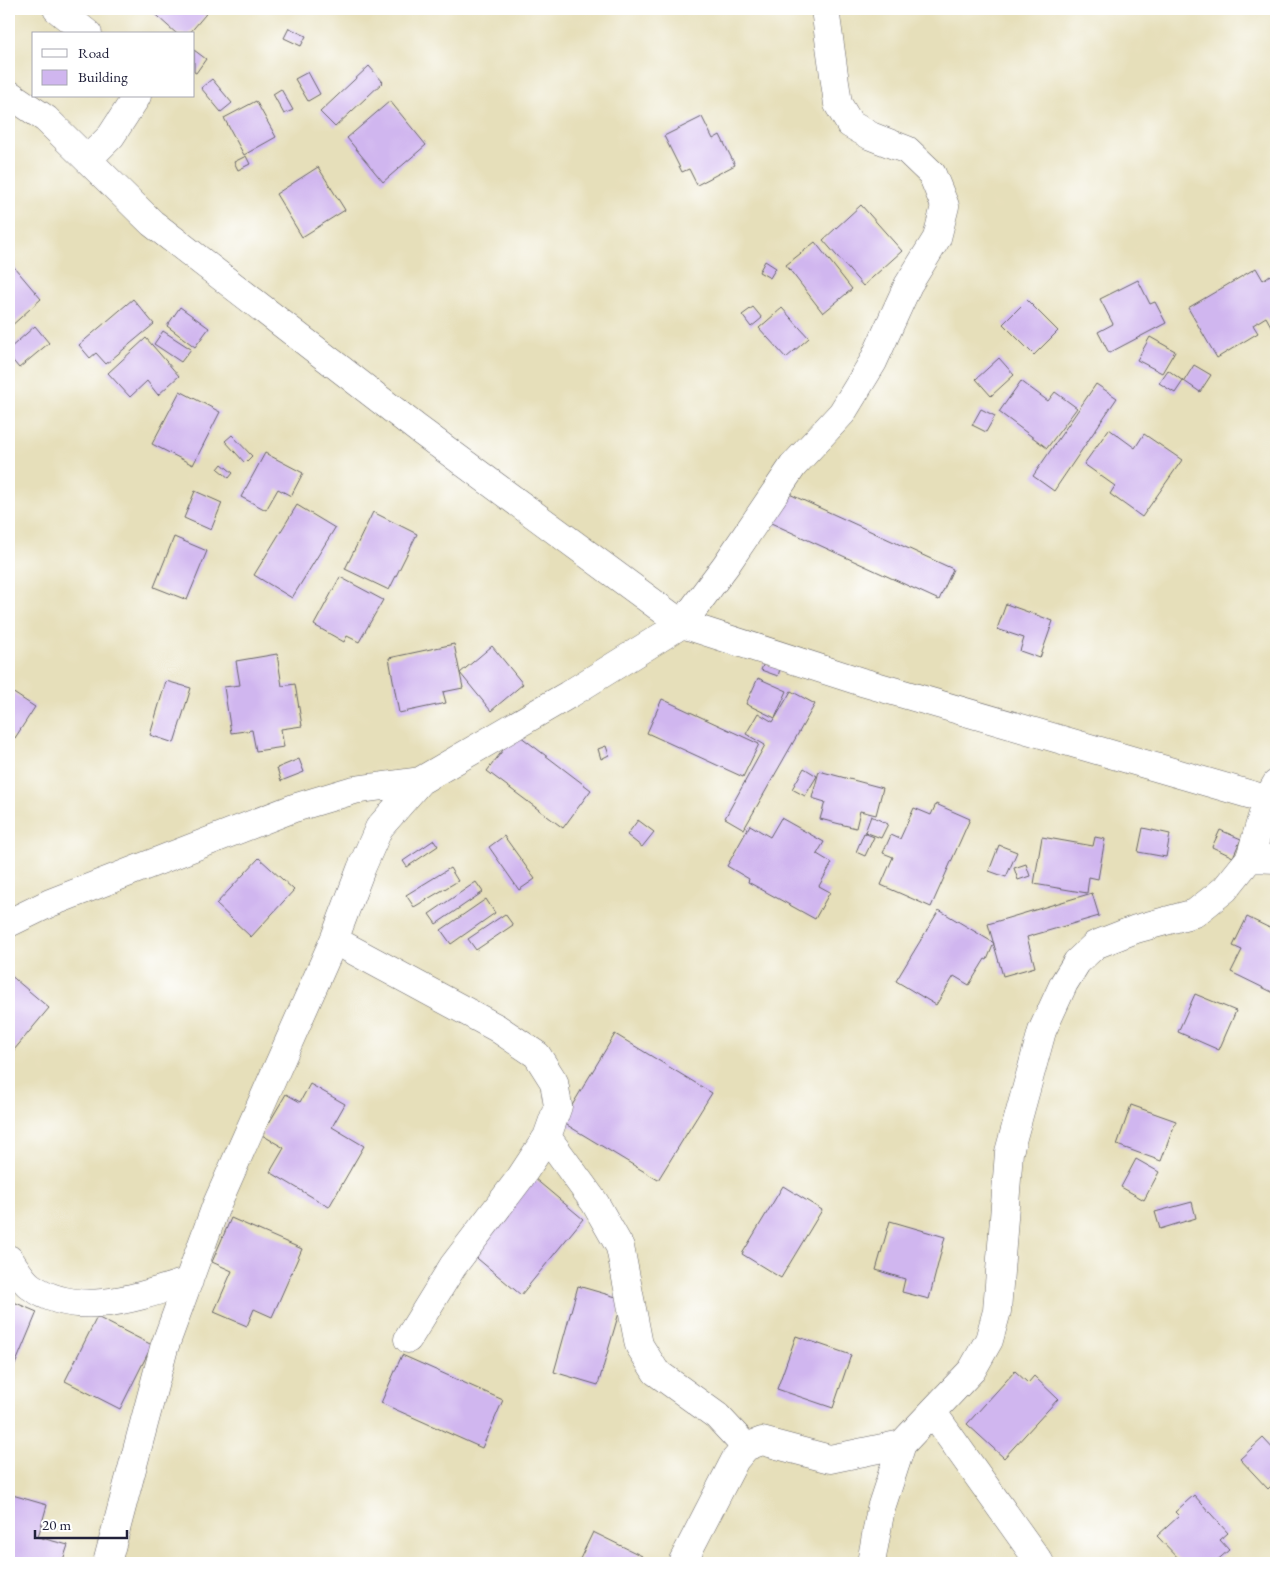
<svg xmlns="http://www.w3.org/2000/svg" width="1285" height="1572" viewBox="0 0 1285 1572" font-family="'EB Garamond',serif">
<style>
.building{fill:#d0b6ef}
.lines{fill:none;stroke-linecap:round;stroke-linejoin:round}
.minor-casing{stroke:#676467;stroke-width:29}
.minor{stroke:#fff;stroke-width:28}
</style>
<rect width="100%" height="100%" fill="#fff"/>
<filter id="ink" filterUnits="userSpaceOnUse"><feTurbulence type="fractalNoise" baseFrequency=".02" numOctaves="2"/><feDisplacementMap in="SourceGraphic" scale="10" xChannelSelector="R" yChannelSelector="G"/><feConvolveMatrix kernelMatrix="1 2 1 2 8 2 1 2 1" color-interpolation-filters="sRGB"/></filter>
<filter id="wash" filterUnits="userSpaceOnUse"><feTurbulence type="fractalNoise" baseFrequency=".0096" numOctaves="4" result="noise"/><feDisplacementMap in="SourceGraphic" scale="20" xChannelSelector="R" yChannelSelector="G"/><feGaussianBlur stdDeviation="1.12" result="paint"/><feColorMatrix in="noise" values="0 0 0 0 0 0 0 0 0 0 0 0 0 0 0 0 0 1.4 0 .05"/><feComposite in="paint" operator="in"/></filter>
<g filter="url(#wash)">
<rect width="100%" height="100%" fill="#e6dfba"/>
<g id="blocks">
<!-- building -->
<path class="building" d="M149 9H210L189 34H177Z
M289 28 306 36 301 46 284 38Z
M194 50 206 59 196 73 194 72Z
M369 66 383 82 335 127 320 112Z
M308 72 320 94 308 101 295 79Z
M212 79 232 103 221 112 201 88Z
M281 89 293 110 284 114 273 94Z
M256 101 276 137 244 155 224 118Z
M390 101 426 145 383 182 347 138Z
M702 117 713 139 720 135 735 165 697 185 689 169 682 172 664 136Z
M246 156 250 164 238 170 234 162Z
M318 167 345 210 302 237 276 194Z
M861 205 902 251 863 286 823 240Z
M815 242 852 289 823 313 786 265Z
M9 261 41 299 9 328Z
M765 261 776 268 770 278 759 272Z
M1256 268 1263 280 1270 275 1276 285V325L1272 328 1266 317 1253 325 1258 333 1217 358 1188 308Z
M1138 280 1150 304 1155 302 1166 323 1109 353 1098 332 1113 324 1100 299Z
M133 299 154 324 106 364 96 353 90 358 79 345Z
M1027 300 1058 331 1034 355 1003 324Z
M180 307 209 328 195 347 167 326Z
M753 307 762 318 751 327 742 315Z
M782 308 809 338 786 358 759 328Z
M35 326 49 343 19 368 9 356V349Z
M163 331 191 349 181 362 154 344Z
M1150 337 1175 351 1162 373 1137 360Z
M146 338 179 376 158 395 147 381 130 397 108 373Z
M999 358 1014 375 991 396 976 379Z
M1194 365 1211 375 1200 392 1184 381Z
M1168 370 1183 381 1175 393 1159 383Z
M1021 381 1048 401 1055 392 1077 408 1047 448 999 412Z
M1096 384 1117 398 1054 491 1033 476Z
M180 391 220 412 193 465 152 444Z
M981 409 995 416 986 432 972 425Z
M1109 429 1135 448 1144 434 1182 460 1142 517 1110 494 1115 486 1084 464Z
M232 435 252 456 245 463 225 441Z
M265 453 303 473 291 496 278 489 266 510 241 497Z
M222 464 233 473 229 478 218 469Z
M195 491 222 503 211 530 184 518Z
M785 492 953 569 939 600 771 523Z
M297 505 335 528 292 598 254 575Z
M373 512 417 534 389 590 345 569Z
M174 537 207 551 187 600 154 587Z
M340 577 383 600 359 642 347 636 344 642 314 625Z
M1006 604 1053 621 1040 658 1020 651 1024 638 997 629Z
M454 644 463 688 443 692 446 703 399 713 389 658Z
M492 646 523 684 491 711 460 673Z
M277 654 282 686 295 684 302 726 281 729 284 747 256 751 252 730 231 733 224 687 240 685 236 661Z
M764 663 780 669 778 676 761 670Z
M758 678 787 691 775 718 746 704Z
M166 681 191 688 174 743 150 735Z
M9 690 35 707 15 738 9 734Z
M791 691 815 704 744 829 725 818 765 745 746 734 758 713 773 722Z
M662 699 759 744 743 777 647 733Z
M516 733 591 790 563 828 487 771Z
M606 746 609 755 601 759 598 749Z
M299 759 304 772 281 781 277 768Z
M804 768 817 776 805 796 792 789Z
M819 771 883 788 876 815 860 811 856 828 820 819 825 802 812 798Z
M936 804 970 819 931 907 881 885 893 857 883 853 891 835 900 839 914 808 931 815Z
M871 816 888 824 881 838 865 832Z
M781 818 824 842 817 854 832 863 819 886 830 892 815 919 748 882 749 879 727 866 750 825 770 837Z
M638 820 654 832 642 847 627 835Z
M1143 828 1170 834 1166 857 1138 852Z
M1220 830 1241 839 1233 857 1212 847Z
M864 833 874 837 865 856 856 852Z
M504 836 535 879 519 890 489 847Z
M1042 837 1093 846 1095 837 1105 839 1098 879 1089 877 1087 893 1034 884Z
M434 840 438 846 407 867 403 861Z
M999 845 1017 852 1006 877 989 871Z
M259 858 294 890 251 937 216 904Z
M1026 864 1030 876 1018 880 1014 868Z
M450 868 458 881 414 907 406 895Z
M476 882 483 892 436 924 429 914Z
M1092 893 1099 916 1027 937 1035 967 1003 976 988 924Z
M486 899 495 913 451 944 441 930Z
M939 910 994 943 987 960 985 959 969 985 954 976 936 1005 896 981Z
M505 914 513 925 476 950 468 939Z
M1247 917 1276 931V994L1231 972 1242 950 1233 946Z
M9 974 49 1008 9 1056Z
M1195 994 1236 1011 1219 1050 1178 1032Z
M615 1034 712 1093 658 1180 562 1122Z
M310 1084 345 1104 332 1127 364 1146 329 1207 270 1172 284 1148 262 1135 286 1094 300 1102Z
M1131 1105 1176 1121 1161 1161 1117 1145Z
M1136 1159 1159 1172 1144 1200 1121 1187Z
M534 1178 583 1219 521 1295 472 1254Z
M783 1186 822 1210 781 1278 742 1254Z
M1192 1202 1196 1218 1160 1229 1155 1212Z
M231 1218 302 1249 272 1317 254 1309 247 1326 214 1312 232 1271 212 1262Z
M890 1221 945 1237 929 1299 902 1292 905 1279 876 1270Z
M578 1286 623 1299 598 1385 554 1372Z
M9 1300 37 1312 9 1379Z
M97 1317 152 1345 120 1409 65 1381Z
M796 1336 851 1355 833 1408 777 1389Z
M402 1355 503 1400 482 1448 381 1403Z
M1015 1371 1028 1383 1034 1376 1058 1399 1004 1458 967 1424Z
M1263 1438 1276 1452V1481L1268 1489 1240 1459Z
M9 1494 47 1505 38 1537 68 1545 62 1563H9Z
M1194 1495 1228 1533 1220 1540 1229 1550 1214 1563H1183L1157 1536 1179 1516 1175 1512Z
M593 1532 642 1556 639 1563H578Z"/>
</g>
</g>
<g filter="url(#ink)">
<use href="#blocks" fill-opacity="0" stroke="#676467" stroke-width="1"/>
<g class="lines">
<defs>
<path id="minor" d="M57 9 88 34
M9 94 46 119 152 223 418 429 682 624 862 682 1276 802
M88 159 111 136 137 96
M1250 858 1276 859
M9 923 50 903 294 808 354 790 420 781 568 695 682 624 726 565 793 466 842 413 873 362 908 285 937 238 945 206 932 174 907 150 871 136 850 124 838 104 825 9
M334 940 497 1028 537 1055 554 1082 558 1106 547 1137 520 1178 453 1266 408 1339
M547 1137 595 1203 620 1247 639 1345 656 1372 717 1416 746 1447
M9 1259C15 1267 22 1280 30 1286 78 1320 138 1297 189 1281
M933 1413 1040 1563
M107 1563 164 1348 216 1206 334 940 361 869 379 828 420 781
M682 1563 735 1460 746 1447 762 1441 830 1459 902 1444 972 1370 989 1340 997 1311 1009 1152 1042 1031 1064 983 1077 962 1095 945 1136 929 1195 913 1225 889 1250 858 1267 800 1276 784
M871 1563 881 1508 902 1444"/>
</defs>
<!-- minor casing -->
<use href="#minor" class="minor-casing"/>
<!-- minor -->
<use href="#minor" class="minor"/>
</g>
</g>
<!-- margin -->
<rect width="1285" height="1572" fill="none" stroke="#fff" stroke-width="30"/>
<!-- legend -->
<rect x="32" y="32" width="162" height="65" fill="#ffffff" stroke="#a7a7b1"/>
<rect x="42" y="49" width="25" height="8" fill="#ffffff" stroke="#a7a7b1"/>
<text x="78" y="58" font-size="15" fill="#22223b">Road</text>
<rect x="42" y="70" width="25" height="15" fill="#d0b6ef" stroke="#a7a7b1"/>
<text x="78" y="82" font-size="15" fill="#22223b">Building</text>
<!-- scale -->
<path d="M35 1530v8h92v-8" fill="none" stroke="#22223b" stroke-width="2.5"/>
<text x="42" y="1530" font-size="15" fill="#22223b" stroke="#ffffff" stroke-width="4" paint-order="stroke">20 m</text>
</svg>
